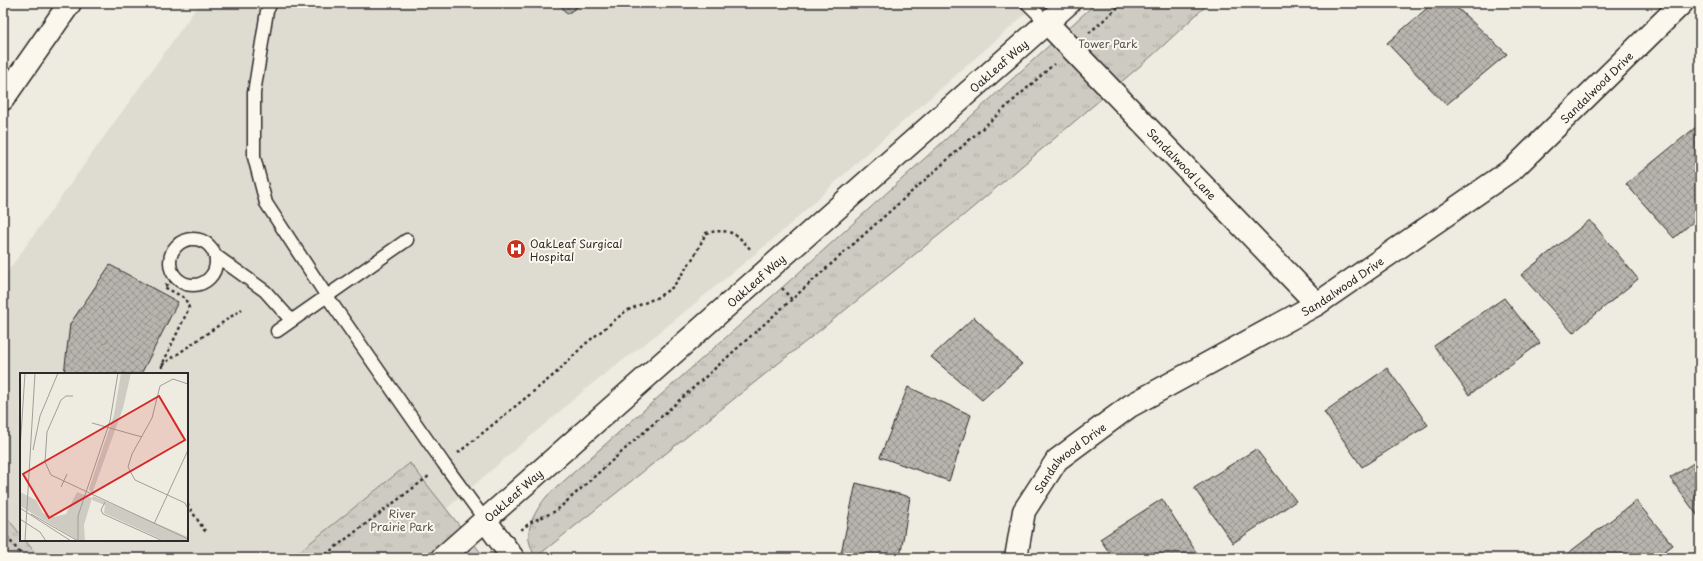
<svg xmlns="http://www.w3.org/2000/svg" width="1703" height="561" viewBox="0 0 1703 561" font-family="'Playpen Sans',sans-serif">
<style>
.built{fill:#dedbd1}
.park{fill:url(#park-tufts);stroke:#7c7b76}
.building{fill:url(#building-cross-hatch);stroke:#2b2b2b}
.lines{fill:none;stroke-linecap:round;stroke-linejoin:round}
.lane-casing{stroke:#2b2b2b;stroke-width:15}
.street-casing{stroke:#2b2b2b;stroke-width:25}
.secondary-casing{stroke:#2b2b2b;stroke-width:25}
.highway-casing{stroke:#2b2b2b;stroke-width:25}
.path{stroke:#2b2b2b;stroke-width:2.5;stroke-dasharray:3 3;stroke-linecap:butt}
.lane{stroke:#fbf7ec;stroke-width:12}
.street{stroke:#fbf7ec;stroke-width:22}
.secondary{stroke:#fbf7ec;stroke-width:22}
.highway{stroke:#fbf7ec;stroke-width:22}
.labels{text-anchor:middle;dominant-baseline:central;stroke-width:4;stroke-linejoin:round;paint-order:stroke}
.park-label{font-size:11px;fill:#545351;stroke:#fbf7ec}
.street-label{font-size:11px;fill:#2b2b2b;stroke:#fbf7ec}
.poi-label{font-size:11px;fill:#2b2b2b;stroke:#fbf7ec;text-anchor:start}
.inset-road{fill:none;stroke:#a09e98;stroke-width:1}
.view{fill:#d62828;fill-opacity:0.15;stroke:#d62828;stroke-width:2}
.inset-edge{fill:none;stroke:#2b2b2b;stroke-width:2}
</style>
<defs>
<pattern id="park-tufts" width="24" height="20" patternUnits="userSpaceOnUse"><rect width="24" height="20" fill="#cecbc2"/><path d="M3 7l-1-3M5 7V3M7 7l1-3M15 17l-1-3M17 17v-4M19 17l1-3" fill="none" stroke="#b1aea7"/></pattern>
<pattern id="building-cross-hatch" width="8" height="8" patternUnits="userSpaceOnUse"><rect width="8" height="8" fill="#b8b5ae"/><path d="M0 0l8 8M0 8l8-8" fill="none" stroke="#96938e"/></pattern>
</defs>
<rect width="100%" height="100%" fill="#eeebe0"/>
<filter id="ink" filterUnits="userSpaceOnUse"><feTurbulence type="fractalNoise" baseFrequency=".025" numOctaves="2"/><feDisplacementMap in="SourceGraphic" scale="8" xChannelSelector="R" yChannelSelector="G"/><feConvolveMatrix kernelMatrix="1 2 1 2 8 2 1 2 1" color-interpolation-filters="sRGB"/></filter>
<g filter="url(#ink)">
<!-- built -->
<path class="built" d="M200 3H1038L874 147 777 236 660 332 588 387 445 510 410 463 291 558H39L25 540H187V374H21V535L3 513V278Z"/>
<!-- park -->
<path class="park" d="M1096 3H1209L1153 55 964 215 535 558C533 552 530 546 529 540 527 524 538 507 547 496L794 277Z
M410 463 485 558H291Z
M3 513 21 535V540H25L39 558H3Z"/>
<!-- building -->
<path class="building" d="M559 3H583L567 14Z
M1433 3H1452L1507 54 1446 105 1387 43Z
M1696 127 1700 132V216L1674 238 1626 184Z
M1590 220 1638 279 1573 333 1521 275Z
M110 265 178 302 141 374H64L70 324Z
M1504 298 1540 343 1469 395 1434 346Z
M974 317 1022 364 982 400 931 357Z
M1387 368 1428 425 1362 467 1324 412Z
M908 387 971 415 949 481 880 457Z
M1256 449 1296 501 1233 543 1194 488Z
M1700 459V519L1670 478Z
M856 483 910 497 900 558H840Z
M1162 499 1200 558H1113L1100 539Z
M1636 501 1673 545 1656 558H1569L1567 554Z"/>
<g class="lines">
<defs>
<path id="lane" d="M271 3 267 11 254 93V157L266 203 326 295 444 464 485 520
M1027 3 1047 23
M170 262a23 23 0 1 1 46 0a23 23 0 1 1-46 0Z
M215 255 265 291 291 320
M277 331 407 240"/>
<g id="street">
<path id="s1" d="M1047 23 1317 304"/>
<path id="s2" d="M1016 558 1024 511 1057 460 1130 406 1317 304 1514 168 1682 3"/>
</g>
<g id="secondary">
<path d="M485 520 513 558"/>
<path id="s3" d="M442 558 1069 3"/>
</g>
<path id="highway" d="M3 99 70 3"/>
</defs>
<!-- lane casing -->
<use href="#lane" class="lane-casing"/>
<!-- street casing -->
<use href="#street" class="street-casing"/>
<!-- secondary casing -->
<use href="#secondary" class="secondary-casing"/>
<!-- highway casing -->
<use href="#highway" class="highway-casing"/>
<!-- path -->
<path class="path" d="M1089 33 1123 3
M782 288 792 300
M162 365 242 309
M162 374V365L189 308 185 298 164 287 176 277
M458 453 555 374 584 345 626 311 658 297 673 287 695 255 706 233C731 228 736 233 752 251
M187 504 207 534
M521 530 531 522 556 511 1054 64
M3 532 24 558
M224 557 225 558
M321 558 429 476"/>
<!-- lane -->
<use href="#lane" class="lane"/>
<!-- street -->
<use href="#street" class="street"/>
<!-- secondary -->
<use href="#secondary" class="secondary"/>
<!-- highway -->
<use href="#highway" class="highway"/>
</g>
</g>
<!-- icons -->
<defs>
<symbol id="hospital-disc" viewBox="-11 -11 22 22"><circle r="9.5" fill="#c8321e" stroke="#fbf7ec"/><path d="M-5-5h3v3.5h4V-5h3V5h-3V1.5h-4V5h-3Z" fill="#fff"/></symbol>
</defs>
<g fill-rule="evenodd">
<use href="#hospital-disc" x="505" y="238" width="22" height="22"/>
</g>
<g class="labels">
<!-- park labels -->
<g class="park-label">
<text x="1108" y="43">Tower Park</text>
<text x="402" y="513">River<tspan x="402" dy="13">Prairie Park</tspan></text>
</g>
<!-- street labels -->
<g class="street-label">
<text stroke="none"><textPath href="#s3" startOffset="743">OakLeaf Way</textPath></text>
<text stroke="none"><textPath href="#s2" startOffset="767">Sandalwood Drive</textPath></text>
<text stroke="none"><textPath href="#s1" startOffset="195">Sandalwood Lane</textPath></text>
<text stroke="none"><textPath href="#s3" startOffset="419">OakLeaf Way</textPath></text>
<text stroke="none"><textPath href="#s2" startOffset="443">Sandalwood Drive</textPath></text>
<text stroke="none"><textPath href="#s2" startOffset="119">Sandalwood Drive</textPath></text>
<text stroke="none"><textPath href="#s3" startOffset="95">OakLeaf Way</textPath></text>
</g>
<!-- poi labels -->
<g class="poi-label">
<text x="530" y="243">OakLeaf Surgical<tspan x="530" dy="13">Hospital</tspan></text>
</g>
</g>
<!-- overview -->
<g transform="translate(20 373)">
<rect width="168" height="168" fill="#eeebe0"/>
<path d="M101 0H111L103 35 72 121 69 116 94 42ZM0 119 16 127 23 140 34 144 46 141 57 119 72 125 64 152 65 168H59L0 133ZM73 123 168 164V168H145L84 140 85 132 72 127Z" fill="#cecbc2"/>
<path class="inset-road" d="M53 23H46L41 27 27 59 25 89 31 102 168 166M72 50 122 64M0 77 5 0M13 77 20 43 38 0M41 114 47 101M85 129 81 137 83 141 143 168M167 134 165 130 115 107 108 94 112 81 132 45 140 13 153 6 168 11M0 135 51 168M11 141 58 168M0 146 20 159 26 168M134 151 168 77M5 168 15 0M58 168V143L90 48 98 0"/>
<path class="view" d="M139 23 165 67 29 145 3 101Z"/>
<rect width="168" height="168" class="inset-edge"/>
</g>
<!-- margin -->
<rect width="1703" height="561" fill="none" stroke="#fbf7ec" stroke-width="16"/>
<rect x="8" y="8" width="1687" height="545" fill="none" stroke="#2b2b2b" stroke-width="1.5" filter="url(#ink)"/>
</svg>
